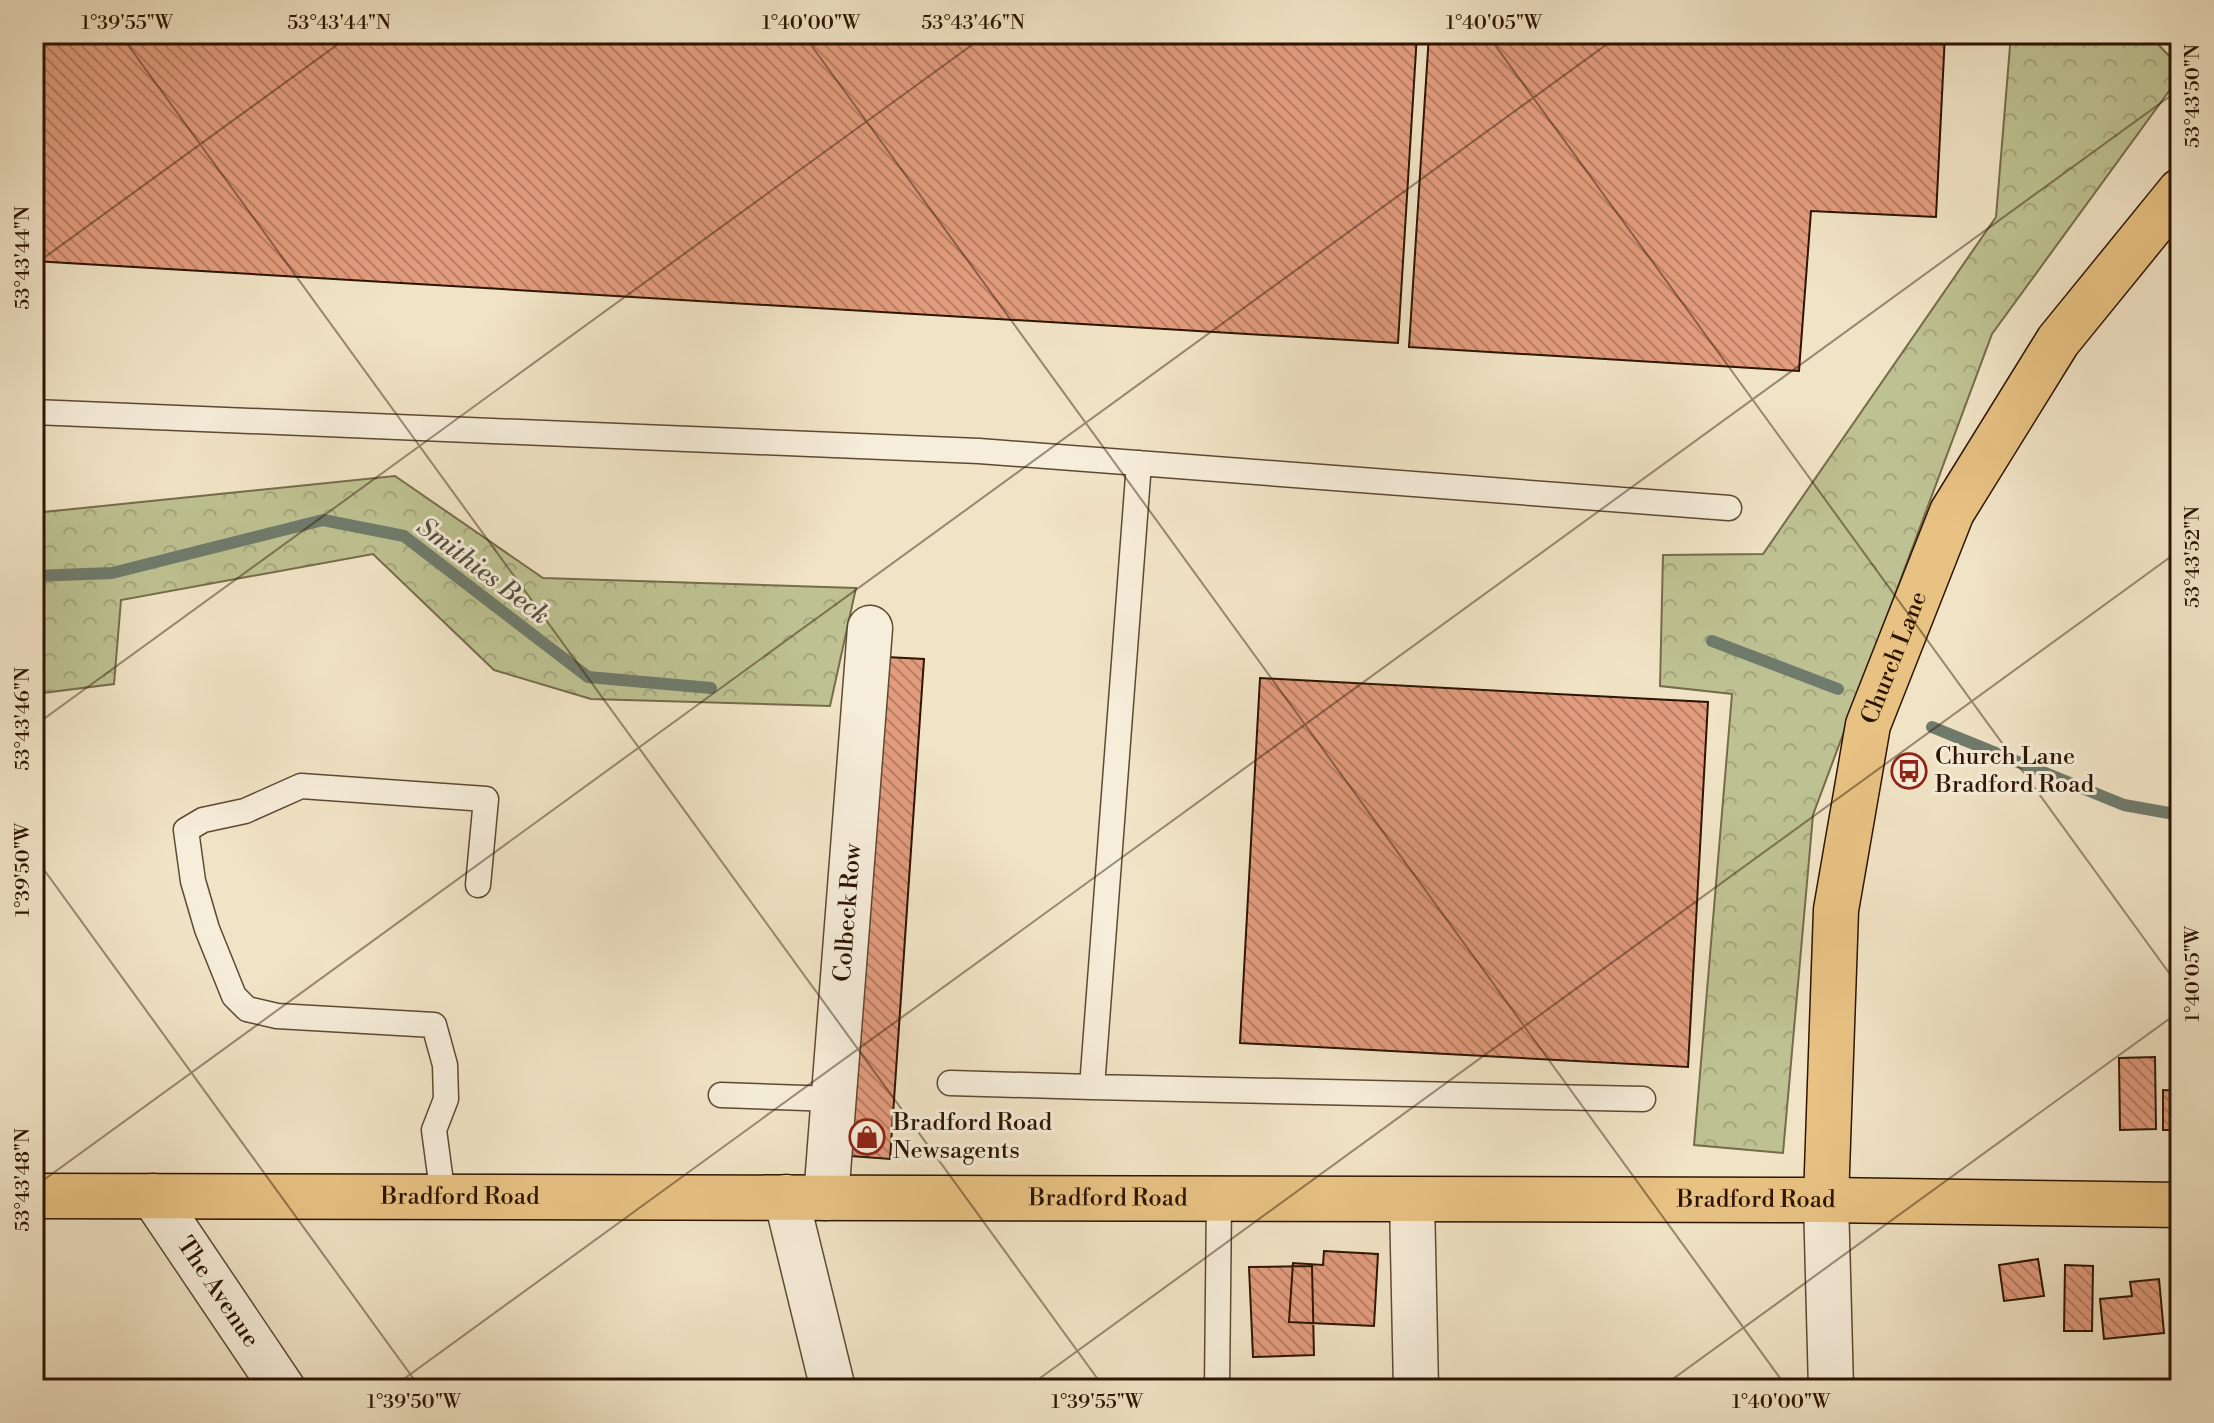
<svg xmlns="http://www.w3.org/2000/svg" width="2214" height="1423" viewBox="0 0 2214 1423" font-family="'Libre Bodoni',serif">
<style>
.forest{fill:url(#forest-crowns);stroke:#766c4a;stroke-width:2}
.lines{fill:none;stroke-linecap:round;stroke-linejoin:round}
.stream{stroke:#6f7b6c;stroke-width:12}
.building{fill:url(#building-back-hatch);stroke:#2d1502;stroke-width:2}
.service-casing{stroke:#5e4933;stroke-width:27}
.minor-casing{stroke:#5e4933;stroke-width:47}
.primary-casing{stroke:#2d1502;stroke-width:47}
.service{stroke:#f6edda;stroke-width:24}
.minor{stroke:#f6edda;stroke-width:44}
.primary{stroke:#e8c283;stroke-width:44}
.ticks{fill:none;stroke:#2d1502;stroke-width:2;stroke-opacity:0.45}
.labels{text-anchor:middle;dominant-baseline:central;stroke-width:6;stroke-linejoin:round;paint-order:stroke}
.street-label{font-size:24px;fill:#2d1502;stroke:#f6edda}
.poi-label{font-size:24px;fill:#2d1502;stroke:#f6edda;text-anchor:start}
.water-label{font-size:26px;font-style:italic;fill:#545040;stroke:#f6edda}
.neatline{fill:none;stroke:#2d1502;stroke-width:3}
.ticks-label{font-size:20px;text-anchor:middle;fill:#2d1502}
</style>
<defs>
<pattern id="forest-crowns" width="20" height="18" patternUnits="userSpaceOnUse" patternTransform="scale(2)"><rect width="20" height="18" fill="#bec292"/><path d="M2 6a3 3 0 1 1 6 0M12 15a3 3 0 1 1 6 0" fill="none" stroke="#a4a67c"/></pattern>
<pattern id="building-back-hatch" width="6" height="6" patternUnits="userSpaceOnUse" patternTransform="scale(2)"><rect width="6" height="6" fill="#e29c7e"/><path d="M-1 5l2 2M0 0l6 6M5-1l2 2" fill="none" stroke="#b87e65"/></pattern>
</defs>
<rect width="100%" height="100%" fill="#f1e4c6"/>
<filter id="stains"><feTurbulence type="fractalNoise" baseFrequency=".0025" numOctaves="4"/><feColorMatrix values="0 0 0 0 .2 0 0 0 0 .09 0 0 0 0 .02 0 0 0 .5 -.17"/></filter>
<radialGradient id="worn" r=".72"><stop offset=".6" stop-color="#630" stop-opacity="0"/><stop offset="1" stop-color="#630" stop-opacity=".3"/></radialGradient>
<!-- forest -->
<path class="forest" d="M2011 34H2148L2180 67V76L1992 334 1813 815 1783 1153 1694 1145 1732 694 1660 686 1663 555 1763 554 1996 217Z
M395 476 543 578 856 588 830 706 591 699 494 670 373 554 121 600 114 684 34 694V513Z"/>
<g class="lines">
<!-- stream -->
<path class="stream" d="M34 576 112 573 323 520 404 536 588 677 711 688
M1712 641 1838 689
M1932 727 2124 805 2180 815"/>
</g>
<!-- building -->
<path class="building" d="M34 34H1417L1398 343 34 261Z
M1429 34H1945L1936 217 1811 211 1799 371 1409 347Z
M886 657 924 659 890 1159 851 1156Z
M1260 678 1708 702 1688 1067 1240 1043Z
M2155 1057 2156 1129 2120 1130 2119 1058Z
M2163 1090 2180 1091V1130H2163Z
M1324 1251 1378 1254 1374 1326 1289 1322 1293 1263 1323 1265Z
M2038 1259 2044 1296 2004 1301 1999 1265Z
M2065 1265 2093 1266 2092 1331H2064Z
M1312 1266 1314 1355 1253 1357 1249 1267Z
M2159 1279 2164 1333 2104 1339 2100 1299 2132 1296 2130 1282Z"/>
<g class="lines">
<defs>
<path id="service" d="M34 412 979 451 1729 508
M1139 463 1092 1087 1643 1099
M950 1083 1092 1087
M721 1095 833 1099
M443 1197 434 1130 446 1099 445 1065 434 1025 277 1016 247 1009 234 996 207 929 193 881 186 830 203 820 245 811 301 786 486 799 478 885
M1217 1389 1219 1199"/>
<g id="minor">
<path id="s1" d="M153 1196 283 1389"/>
<path d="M786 1197 833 1389"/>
<path id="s2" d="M826 1198 870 628"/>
<path d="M1412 1200 1416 1389"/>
<path d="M1826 1200 1831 1389"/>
</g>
<g id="primary">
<path id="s3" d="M34 1196 1826 1200 2180 1205"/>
<path id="s4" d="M1826 1200 1836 910 1868 725 1952 512 2058 341 2180 191"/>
</g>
</defs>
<!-- service casing -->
<use href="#service" class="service-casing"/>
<!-- minor casing -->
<use href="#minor" class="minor-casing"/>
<!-- primary casing -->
<use href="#primary" class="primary-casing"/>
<!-- service -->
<use href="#service" class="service"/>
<!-- minor -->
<use href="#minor" class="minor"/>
<!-- primary -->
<use href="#primary" class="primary"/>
</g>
<!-- ticks -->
<path class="ticks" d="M120 34 1105 1389M803 34 1788 1389M1487 34 2180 988M2170 34 2180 48M34 265 352 34M34 726 987 34M34 856 421 1389M34 1187 1621 34M390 1389 2180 89M1025 1389 2180 550M1659 1389 2180 1011"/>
<!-- icons -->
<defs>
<symbol id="bus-ring" viewBox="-11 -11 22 22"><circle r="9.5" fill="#f6edda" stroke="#8f2418" stroke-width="1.5"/><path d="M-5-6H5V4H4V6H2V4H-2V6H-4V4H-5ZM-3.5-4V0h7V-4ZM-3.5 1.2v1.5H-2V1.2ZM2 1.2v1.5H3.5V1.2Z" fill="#8f2418"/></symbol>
<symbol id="shop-ring" viewBox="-11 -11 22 22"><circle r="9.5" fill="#f6edda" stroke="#8f2418" stroke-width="1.5"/><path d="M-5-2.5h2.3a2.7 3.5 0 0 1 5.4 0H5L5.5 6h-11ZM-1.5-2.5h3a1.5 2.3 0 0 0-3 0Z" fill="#8f2418"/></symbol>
</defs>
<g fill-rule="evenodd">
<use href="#bus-ring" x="1889" y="751" width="40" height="40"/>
<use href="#shop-ring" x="847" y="1117" width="40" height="40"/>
</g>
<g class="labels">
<!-- street labels -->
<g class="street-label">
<text stroke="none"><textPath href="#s4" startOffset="550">Church Lane</textPath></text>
<text stroke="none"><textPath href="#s2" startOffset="286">Colbeck Row</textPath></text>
<text stroke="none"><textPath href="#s3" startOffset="426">Bradford Road</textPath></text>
<text stroke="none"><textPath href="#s3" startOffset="1074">Bradford Road</textPath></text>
<text stroke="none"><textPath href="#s3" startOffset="1722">Bradford Road</textPath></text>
<text stroke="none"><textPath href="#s1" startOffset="116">The Avenue</textPath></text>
</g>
<!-- poi labels -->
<g class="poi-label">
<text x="1935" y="757">Church Lane<tspan x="1935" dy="28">Bradford Road</tspan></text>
<text x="893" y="1123">Bradford Road<tspan x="893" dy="28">Newsagents</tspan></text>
</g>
<!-- water labels -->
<g class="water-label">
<text transform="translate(483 571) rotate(37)">Smithies Beck</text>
</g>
</g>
<!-- margin -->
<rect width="2214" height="1423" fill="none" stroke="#f1e4c6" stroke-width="88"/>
<rect x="44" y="44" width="2126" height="1335" class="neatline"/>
<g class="ticks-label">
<text x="127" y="29">1°39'55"W</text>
<text x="339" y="29">53°43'44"N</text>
<text x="811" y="29">1°40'00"W</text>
<text x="973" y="29">53°43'46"N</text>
<text x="1494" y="29">1°40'05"W</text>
<text transform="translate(2192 96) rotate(-90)" y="7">53°43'50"N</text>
<text transform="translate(22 258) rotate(-90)" y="7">53°43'44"N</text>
<text transform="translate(2192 557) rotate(-90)" y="7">53°43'52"N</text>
<text transform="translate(22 719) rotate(-90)" y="7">53°43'46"N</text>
<text transform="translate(22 870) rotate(-90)" y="7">1°39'50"W</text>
<text transform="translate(2192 974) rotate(-90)" y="7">1°40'05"W</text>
<text transform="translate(22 1180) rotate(-90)" y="7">53°43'48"N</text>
<text x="414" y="1408">1°39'50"W</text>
<text x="1097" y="1408">1°39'55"W</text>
<text x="1781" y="1408">1°40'00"W</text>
</g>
<rect width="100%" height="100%" filter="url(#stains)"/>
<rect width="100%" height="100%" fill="url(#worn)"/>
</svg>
